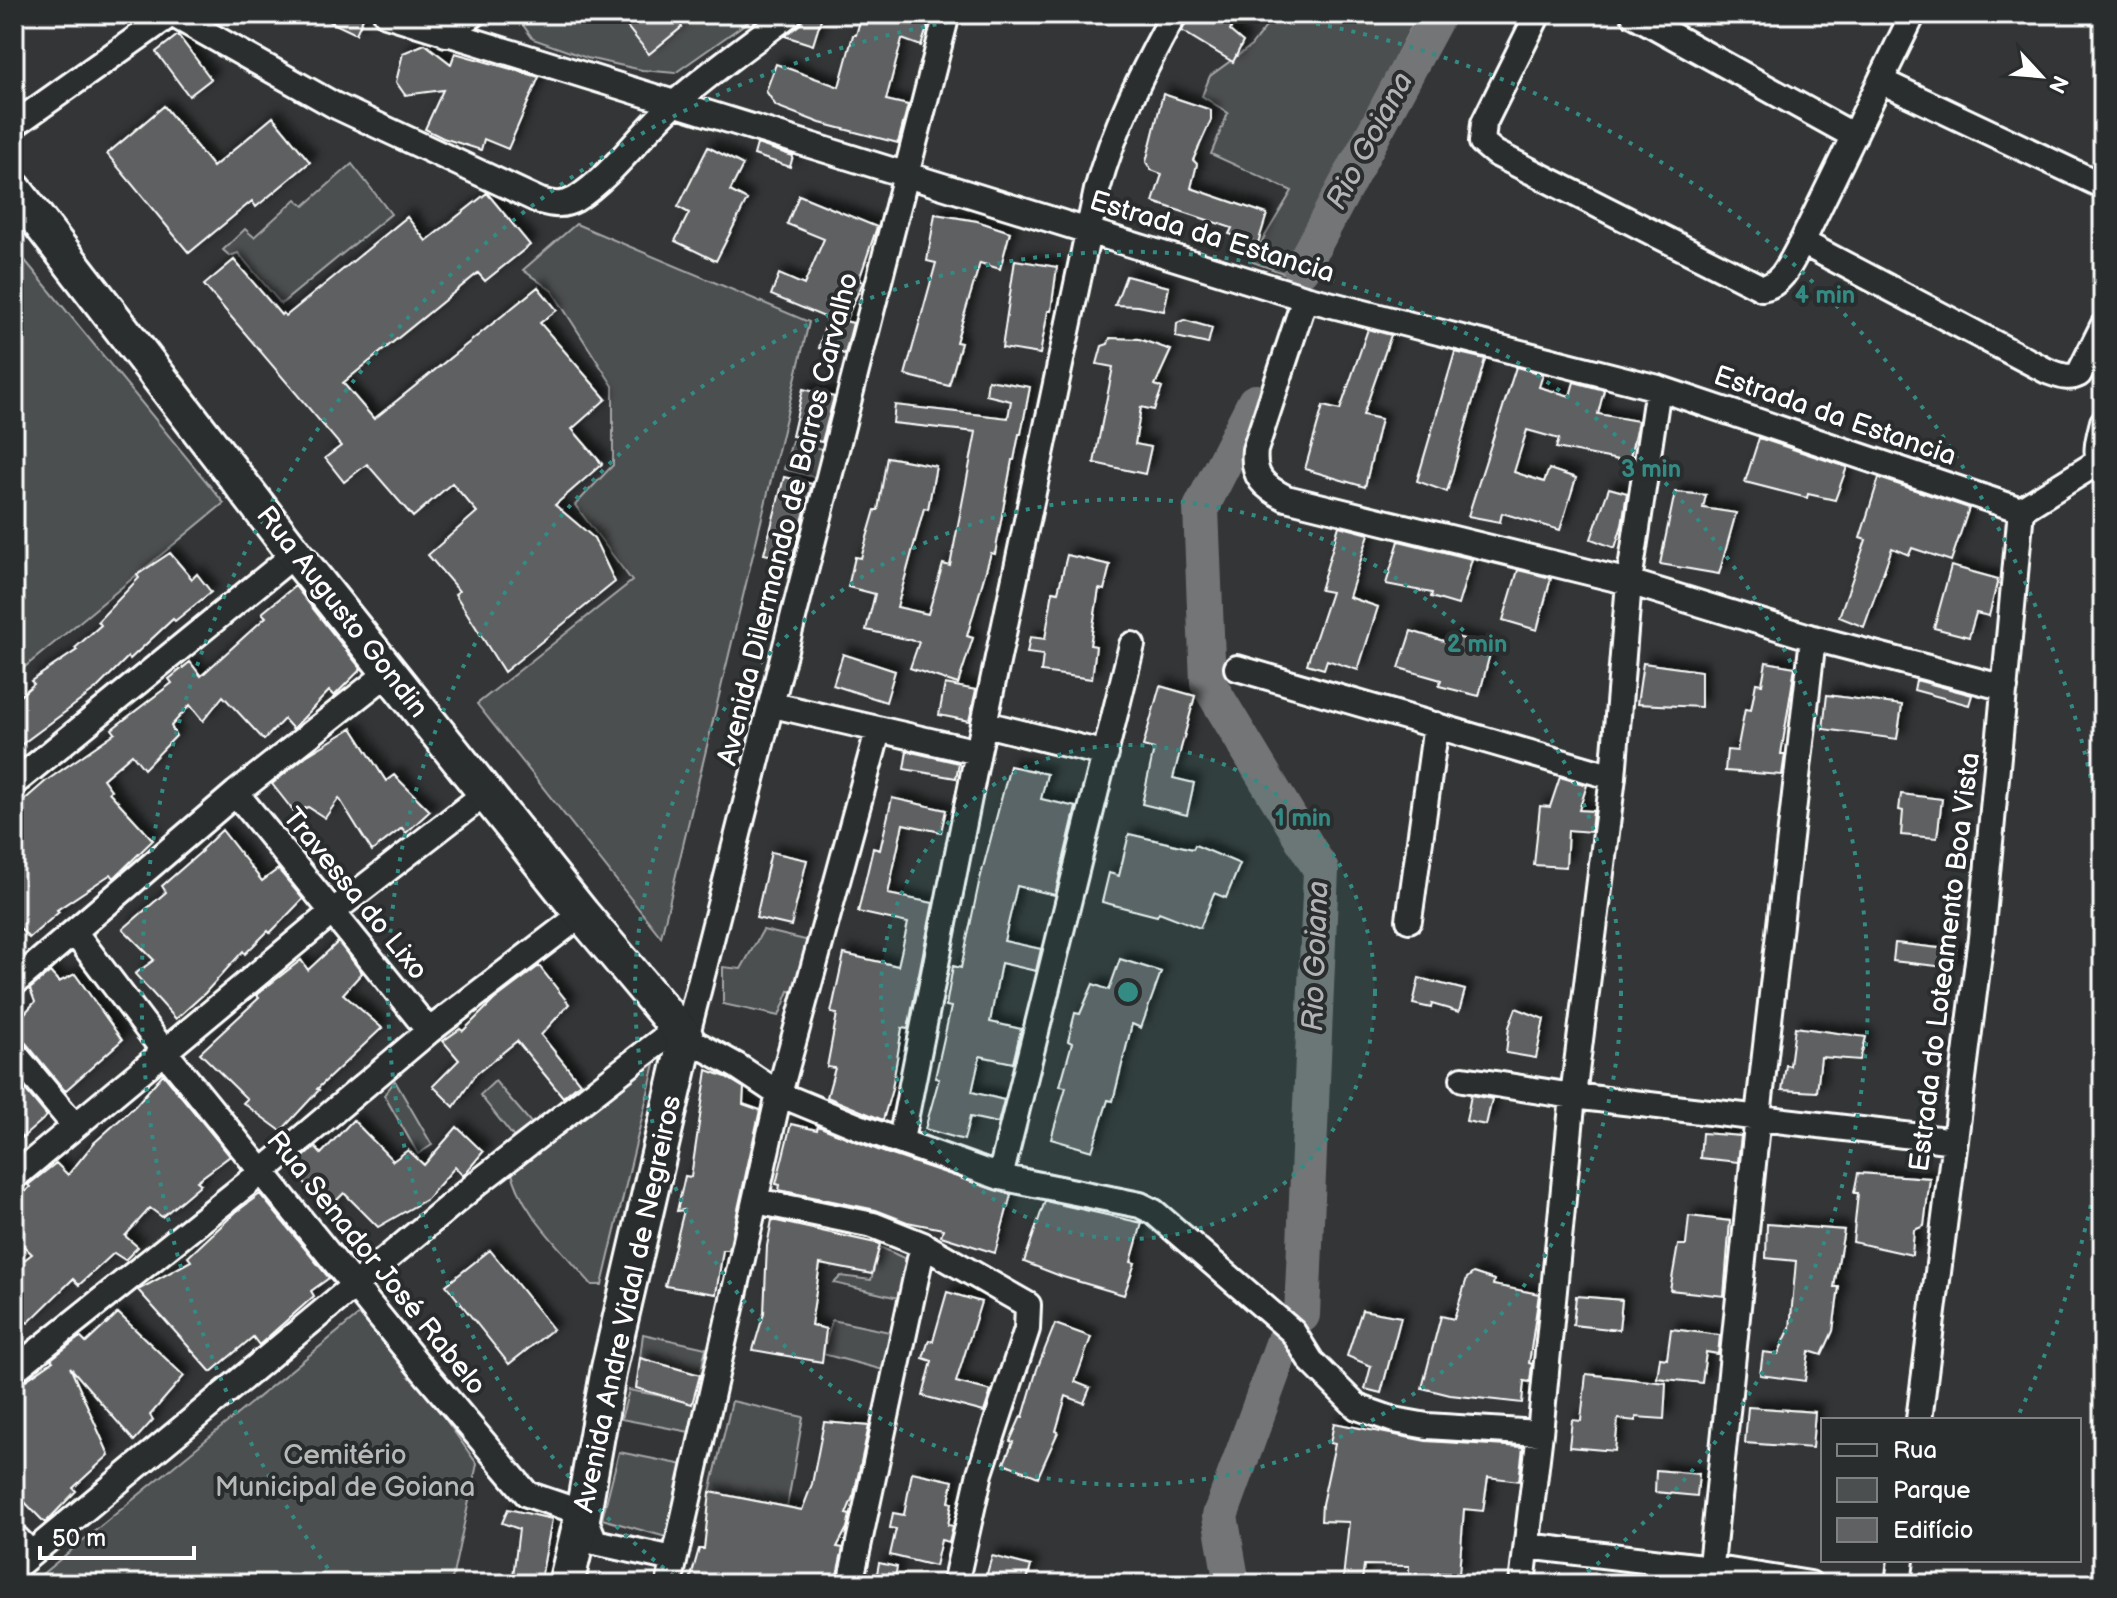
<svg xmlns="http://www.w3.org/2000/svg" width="2117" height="1598" viewBox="0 0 2117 1598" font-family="'Balsamiq Sans',sans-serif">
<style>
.green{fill:#4c4f50;stroke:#a6a7a8;stroke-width:2}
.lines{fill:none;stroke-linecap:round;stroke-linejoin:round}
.river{stroke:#737576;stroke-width:36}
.building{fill:#5f6162;stroke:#fff;stroke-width:2;filter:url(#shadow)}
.street-casing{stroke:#fff;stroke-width:30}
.secondary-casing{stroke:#fff;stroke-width:40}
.street{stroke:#2a2d2e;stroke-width:24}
.secondary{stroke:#2a2d2e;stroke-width:34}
.ring{fill:none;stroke:#338b84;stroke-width:4;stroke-dasharray:4 8}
.labels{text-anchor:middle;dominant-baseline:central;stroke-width:8;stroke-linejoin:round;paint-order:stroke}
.street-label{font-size:28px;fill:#fff;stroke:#2a2d2e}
.park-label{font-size:28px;fill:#b7b9b9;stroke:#2a2d2e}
.water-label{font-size:30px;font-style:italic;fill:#b2b3b4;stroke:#2a2d2e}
.centre{fill:#338b84;stroke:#2a2d2e;stroke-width:4}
.ring-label{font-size:24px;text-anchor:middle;font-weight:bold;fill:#338b84;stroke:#2a2d2e;stroke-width:8;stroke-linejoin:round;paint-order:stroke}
</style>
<defs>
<filter id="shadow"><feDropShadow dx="7" dy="-7" stdDeviation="4" flood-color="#0009"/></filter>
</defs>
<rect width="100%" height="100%" fill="#333536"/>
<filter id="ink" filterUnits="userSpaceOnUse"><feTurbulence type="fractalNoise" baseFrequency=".0125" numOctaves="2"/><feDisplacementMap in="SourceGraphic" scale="16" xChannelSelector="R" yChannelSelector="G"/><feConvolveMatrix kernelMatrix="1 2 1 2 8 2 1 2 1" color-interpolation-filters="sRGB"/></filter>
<g filter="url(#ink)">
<!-- green -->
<path class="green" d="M515 14H759L675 73 642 70 587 58 533 39Z
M1276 14H1418L1283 273 1250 261 1292 191 1211 154 1228 113 1202 96 1210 76 1251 46Z
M352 164 391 214 281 304 238 253 230 256 223 250 245 229 254 237 296 199 304 206Z
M576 224 809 322 661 937 477 704 632 581 575 505 613 465V386L552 291 523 270Z
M14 247 224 503 14 676Z
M792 441 825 450 817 478 784 469Z
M763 930 818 943 805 994 789 991 779 1016 723 1004V967L741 969Z
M657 1055 602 1285H592C562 1249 519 1212 510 1165Z
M395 1081 432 1145 418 1154 384 1095Z
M495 1081 533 1125 516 1140 480 1095Z
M880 1247 919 1265 911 1301 834 1283 841 1276 871 1280Z
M367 1308 477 1464 451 1584H30Z
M832 1320 904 1335 895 1373 823 1354Z
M643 1334 706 1348 700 1375 640 1358Z
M629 1390 700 1403 690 1432 621 1419Z
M732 1401 803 1417 787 1507 710 1492Z
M619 1452 684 1465 666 1537 602 1519Z"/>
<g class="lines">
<!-- river -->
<path class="river" d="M1301 269 1438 14
M1255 402 1201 508 1208 683 1321 870 1302 1315
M1232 1584 1220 1516 1285 1338"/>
</g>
<!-- building -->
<path class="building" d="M314 14H354L363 18 356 34Z
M617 14H672L682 27 649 54Z
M807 14 821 19 813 45 785 36 799 25Z
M862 14H891L929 22 921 46 902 39 886 100 908 105 898 143 820 123 776 106 766 91 776 64 839 87 853 35H856Z
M1190 14H1221L1234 20 1230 31 1243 42 1233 62 1182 31Z
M178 35 211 79 189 96 156 52Z
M425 44 451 64 455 53 539 77 508 149 484 139 481 150 443 138 425 129 443 90 405 95 396 82 403 53Z
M1163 94 1211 110V120L1193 160 1197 164 1191 188 1267 214 1258 243 1229 234 1232 228 1153 202 1162 174 1151 170 1146 162Z
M164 106 213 167 273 117 310 162 256 207 252 201 189 253 107 154Z
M757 144 793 156 790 167 754 155Z
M708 147 743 165 730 191 747 200 716 261 675 241 689 213 678 207Z
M487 193 530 245 485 281 478 273 343 383 374 419 538 287 557 310 540 323 606 399 572 429 602 464 555 505 594 538 615 582 504 672 455 594 459 591 428 555 477 512 452 483 413 517 367 464 344 482 325 458 341 446 204 285 234 260 281 315 283 313 286 316 407 217 426 241Z
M799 195 877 227 859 280 863 282 845 321 853 323 845 354 819 348 827 318 771 295 779 274 804 285 824 239 787 224Z
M935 214 977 221 1010 232 1000 269 980 263 956 342 961 343 949 386 905 375 936 263 927 261Z
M1015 260 1057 267 1051 311H1048L1040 354 1002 348Z
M1126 276 1169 287 1164 311 1138 306 1115 305Z
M1184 320 1212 328 1208 344 1176 337 1177 323Z
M1368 329 1391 335 1363 415 1381 419 1365 487 1305 469 1323 406 1340 410Z
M1110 338 1139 339 1171 350 1155 385 1162 388 1154 410 1141 407 1135 444 1151 447 1145 474 1094 463 1113 367 1097 364 1102 346 1108 344Z
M1455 352 1485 359 1447 492 1417 481Z
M1516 367 1543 374 1539 387 1570 396 1574 382 1604 390 1598 414 1638 421 1629 462 1556 448 1559 439 1527 430 1514 472 1544 482 1549 469 1576 478 1560 530 1502 513 1500 522 1468 516Z
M988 380 1030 387 1021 434H1019L1014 460H1012L995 554 991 553 967 636 973 638 958 684 910 668 919 642 866 630 875 594 848 587 855 557 861 558 875 510H878L887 457 936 466 928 509 924 508 897 607 928 614 943 564 950 566 976 432 893 423 895 405 1008 418 1011 401 986 395Z
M803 389 834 397 822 442 792 436Z
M1759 438 1847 467 1835 500 1808 494 1807 498 1745 482Z
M784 477 812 484 792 560 764 554Z
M1879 478 1969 508 1951 561 1912 548 1909 555 1892 548 1864 627 1839 617 1866 540 1860 538Z
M1609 488 1627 493 1622 525 1615 548 1591 539Z
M1675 492 1706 495 1703 508 1736 513 1719 574 1660 564Z
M1339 526 1369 534 1349 597 1378 607 1358 670 1327 660 1324 669 1307 664 1331 592 1320 590Z
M1399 541 1472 559 1458 605 1431 597 1432 593 1386 584Z
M170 553 192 579 197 574 211 592 175 621 173 619 130 659 128 657 96 689 14 750V701L34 684 31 681 77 650 75 648 101 625 98 621 139 578 137 575Z
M1067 555 1110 565 1104 590 1099 589 1090 645 1096 646 1092 679 1041 672 1043 655 1027 653 1030 637 1045 639 1053 591 1058 592Z
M1951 566 1998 579 1989 616 1976 613 1969 637 1934 628Z
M1518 570 1551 578 1537 630 1503 620Z
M295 586 361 669 334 696 329 691 293 729 284 719 264 740 223 696 203 721 190 705 171 726 176 736 144 769 132 754 103 779 111 790 109 792 153 840 114 878 111 874 57 910 59 912 29 938 14 922V809L46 781 115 733 112 729 172 683 169 679 190 662 201 676 266 617 262 613Z
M1411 631 1450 643 1452 636 1492 646 1479 696 1439 686 1441 680 1399 668Z
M843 654 895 671 886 702 833 685Z
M1766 662 1795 667 1781 754H1785L1782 775 1725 771 1727 750 1737 751 1745 709 1751 710 1756 683 1762 684Z
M1643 663 1701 671V707L1637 704Z
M1916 680 1972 695 1969 705 1914 690Z
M945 684 976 690 969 721 939 715Z
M1160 686 1195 696 1173 778 1194 783 1187 815 1142 804 1154 749 1143 746Z
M1827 695 1902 705 1897 739 1823 729Z
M352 728 386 781 394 775 430 811 406 833 402 828 372 851 339 798 325 818 308 807 295 813 272 784 306 756Z
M907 751 959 763 956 778 904 769Z
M1010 766 1047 774 1041 799 1076 807 1055 895 1017 886 1004 941 1041 949 1036 971 1001 963 990 1022 1021 1029 1013 1063 980 1056 972 1092 1004 1100 998 1123 970 1117 964 1140 925 1129 939 1079 935 1078 951 1007 946 1006 953 966 961 968 979 883Z
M1560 777 1587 785 1579 810 1593 811 1591 832 1568 830 1566 867 1534 865 1540 806 1550 807Z
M1901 794 1942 799 1937 838 1901 835 1903 811 1899 810Z
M892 798 946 810 941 832 903 824 888 894 933 903 908 1029 902 1028 892 1089 883 1120 827 1097 835 1068 827 1067 837 1014 831 1013 844 954 898 966 908 923 858 912 873 848 880 850Z
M222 830 262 881 278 869 303 899 270 933 268 931 245 954 243 951 205 993 176 1019 135 974 154 960 123 929 166 892 162 886 202 851 201 850Z
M1129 834 1193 849 1195 845 1240 864 1226 898 1214 893 1200 928 1159 912 1157 916 1102 902 1109 873 1119 876Z
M771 852 807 860 791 926 756 918Z
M338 942 362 973 343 994 382 1028 317 1089 319 1090 281 1131 243 1103 247 1099 200 1053 259 998 256 995 301 960 308 970Z
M1895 943 1956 950 1954 968 1893 961Z
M1120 959 1161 972 1141 1028 1132 1024 1113 1101 1108 1100 1092 1151 1051 1139 1066 1087 1060 1086 1072 1043 1068 1041 1075 1013 1080 1014 1093 984 1109 990Z
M539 966 569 1004 541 1035 580 1083 563 1097 517 1041 475 1075 454 1107 433 1086 459 1060 443 1041 460 1029 463 1031 494 1000Z
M50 972 59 982 75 974 122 1040 65 1091 26 1043 14 1038V1025L35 1002 30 989Z
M1419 978 1465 990 1459 1012 1432 1004 1431 1008 1413 1004Z
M1516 1008 1544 1019 1536 1058 1506 1053 1509 1027Z
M1795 1027 1866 1037 1860 1060 1821 1057 1817 1092 1782 1090 1786 1065 1790 1066Z
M707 1070 726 1077 744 1088 743 1104 760 1110 729 1250H723L716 1294 665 1286 684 1210 677 1211 685 1176 691 1177Z
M163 1074 230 1156 197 1181 201 1184 162 1217 150 1208 125 1236 138 1247 125 1260 114 1253 79 1285 73 1279 28 1323 14 1311V1268L32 1254 14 1237V1202L30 1187 28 1185 56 1163 68 1175 94 1143 135 1106Z
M14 1076 47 1116 22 1138 14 1123Z
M1471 1095 1492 1099 1486 1125 1466 1121Z
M353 1120 393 1161 408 1150 424 1165 457 1127 483 1152 463 1176 455 1167 427 1199 378 1227 344 1193 327 1210 292 1167 315 1147 321 1154Z
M791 1124 817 1130 818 1126 883 1152 1011 1195 995 1253 941 1236 943 1229 907 1222 876 1210 779 1190 780 1185 776 1184Z
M1702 1133 1741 1136 1738 1162 1700 1158Z
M1858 1173 1930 1178 1924 1226 1914 1230 1912 1255 1853 1242 1858 1193H1854Z
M260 1194 329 1278 311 1291 314 1296 259 1345 253 1337 211 1372 138 1290 191 1261 188 1257 236 1212Z
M1045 1201 1142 1223 1131 1262 1135 1263 1124 1295 1063 1277 1024 1262Z
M1689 1216 1730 1221 1724 1296 1670 1290 1678 1245H1686Z
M772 1220 880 1244 872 1274 820 1264 811 1325 826 1329 822 1362 753 1350 764 1313 767 1246Z
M1767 1224 1844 1230 1834 1287H1839L1833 1331 1822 1355 1809 1351 1805 1381 1760 1375 1763 1352 1778 1354 1790 1328 1796 1261 1766 1258Z
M490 1250 553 1329 509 1364 446 1285Z
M1473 1273 1494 1280 1493 1285 1539 1294 1529 1363 1532 1364 1530 1382 1524 1381 1522 1403 1450 1395 1422 1388 1441 1316 1454 1319 1467 1278Z
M947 1292 981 1302 956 1382 991 1391 984 1412 923 1396 932 1361 923 1358 929 1340 933 1341Z
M1576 1296 1622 1300 1619 1330 1573 1325Z
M1362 1310 1401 1317 1381 1393 1365 1389 1371 1366 1347 1356Z
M118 1313 184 1376 150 1415 153 1420 134 1441 70 1367 109 1455 73 1488 76 1491 45 1523 14 1491V1385L23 1382 53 1361 51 1359 80 1337 86 1343Z
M1055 1324 1091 1337 1075 1382 1090 1388 1084 1403 1066 1396 1056 1431 1058 1432 1038 1477 1004 1463 1013 1442 1010 1441 1021 1416 1023 1417 1037 1369Z
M1671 1329 1720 1335 1718 1354 1706 1352 1702 1383 1657 1378 1660 1358 1667 1359Z
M640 1358 700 1375 692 1404 636 1388Z
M1586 1374 1666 1383 1664 1419 1636 1417V1421L1618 1419 1615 1451 1569 1447 1572 1420 1581 1421Z
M1748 1407 1815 1412 1812 1448 1745 1443Z
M824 1422 869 1426 854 1494 846 1514 850 1515 847 1528 837 1547 843 1548 835 1584H689L699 1549H704L710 1492 802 1510 812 1484Z
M1334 1423 1426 1441 1523 1447 1519 1481 1488 1477 1483 1511 1464 1509 1459 1574 1438 1573V1576L1409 1573V1566L1364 1565 1362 1581 1343 1579 1349 1522 1321 1521 1322 1504 1335 1444 1330 1443Z
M1656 1470 1699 1474 1697 1496 1655 1492Z
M912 1472 953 1481 949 1502 952 1503 948 1525 953 1526 949 1542 941 1540 935 1566 890 1555 896 1529 890 1528 893 1513 904 1515Z
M508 1509 552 1519 540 1584H512L519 1529 502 1523Z
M992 1556 1031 1566 1026 1584H1013L986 1577Z
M879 1563 897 1567 894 1584H875Z"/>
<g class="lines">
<defs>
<path id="street" d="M172 14 334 105 540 201C554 205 563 206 576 199 613 175 640 134 673 105 709 72 751 44 789 14
M386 14 1305 298 1658 388 2021 510
M947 14 686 1038 737 1066 779 1094 859 1127 1000 1177 1140 1205 1154 1212 1293 1332 1311 1361 1357 1407 1394 1420 1427 1426 1540 1433
M1538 14 1484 123 1482 142 1495 153 1762 288C1783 285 1792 259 1802 242L1913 14
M1633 14 1854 136
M446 34 474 14
M1881 81 2103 186
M14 125 171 14
M1802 242 2047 371C2059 375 2068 380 2079 374L2103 326
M1305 298 1255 450C1252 477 1264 487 1286 498L1629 582 1813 638 2005 688
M2103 422C2099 438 2093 455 2103 470
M2021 510 2098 462
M1237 668 1613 777
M773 705 978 752
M985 724 1106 754
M14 783 295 554
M236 793 429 1031
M1409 920 1436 725
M75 933 164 1051 421 1368 527 1494 583 1513 595 1542 673 1559
M14 983 236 793 389 672
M14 1053 74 1125
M1463 1079 1573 1096 1955 1141
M901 1140 978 752 1097 190C1114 127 1143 71 1174 14
M14 1177 331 913 486 793
M1000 1177 1132 645
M756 1201 873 1225 923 1245 1028 1305 1027 1329 980 1473 955 1584
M14 1370 263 1171 429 1031 582 914
M1919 1420 1981 938 2021 510
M14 1536 31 1553
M1527 1546 1711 1568 1810 1584
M14 1568 480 1181 677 1028
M669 1584 779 1094 878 731
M850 1584 923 1245
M1522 1584 1540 1433 1573 1096 1613 777 1629 582 1658 388
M1709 1584 1758 1116 1813 638
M1898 1584 1901 1560"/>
<path id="secondary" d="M14 189 295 554 582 914 686 1038 609 1368 583 1513 566 1584"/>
</defs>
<!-- street casing -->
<use href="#street" class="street-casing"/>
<!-- secondary casing -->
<use href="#secondary" class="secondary-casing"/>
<!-- street -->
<use href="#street" class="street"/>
<!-- secondary -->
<use href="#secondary" class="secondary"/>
</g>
</g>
<!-- distance rings -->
<circle cx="1128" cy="992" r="247" fill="#338b84" fill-opacity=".12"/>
<g class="ring">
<circle cx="1128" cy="992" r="247"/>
<circle cx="1128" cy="992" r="493"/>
<path d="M683 1583A740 740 0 1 1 1573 1583"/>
<path d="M2102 1146A986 986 0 0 1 2018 1416M335 1578A986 986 0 0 1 999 14M1257 14A986 986 0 0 1 2102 838"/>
</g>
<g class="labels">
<!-- street labels -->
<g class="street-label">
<text transform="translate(1212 237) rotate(17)">Estrada da Estancia</text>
<text transform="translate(1835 416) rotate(19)">Estrada da Estancia</text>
<text transform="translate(788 519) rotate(-76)">Avenida Dilermando de Barros Carvalho</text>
<text transform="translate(342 612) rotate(52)">Rua Augusto Gondin</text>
<text transform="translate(355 894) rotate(51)">Travessa do Lixo</text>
<text transform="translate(1945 962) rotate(-83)">Estrada do Loteamento Boa Vista</text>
<text transform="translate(376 1263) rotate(51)">Rua Senador José Rabelo</text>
<text transform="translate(628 1304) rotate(-78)">Avenida Andre Vidal de Negreiros</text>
</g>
<!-- park labels -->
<g class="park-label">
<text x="345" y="1455">Cemitério<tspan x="345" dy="32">Municipal de Goiana</tspan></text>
</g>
<!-- water labels -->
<g class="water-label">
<text transform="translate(1370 141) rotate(-62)">Rio Goiana</text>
<text transform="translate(1316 956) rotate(-88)">Rio Goiana</text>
</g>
</g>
<circle cx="1128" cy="992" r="12" class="centre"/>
<g class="ring-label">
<text x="1825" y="303">4 min</text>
<text x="1651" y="477">3 min</text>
<text x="1477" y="652">2 min</text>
<text x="1303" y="826">1 min</text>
</g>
<!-- margin -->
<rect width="2117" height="1598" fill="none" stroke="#2a2d2e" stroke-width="48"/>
<rect x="24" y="24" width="2069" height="1550" fill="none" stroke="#fff" stroke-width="3" filter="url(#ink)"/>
<!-- legend -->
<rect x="1821" y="1418" width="260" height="144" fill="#2a2d2e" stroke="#7f8182" stroke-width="2"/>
<rect x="1837" y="1444" width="40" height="12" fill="#2a2d2e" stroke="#7f8182" stroke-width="2"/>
<text x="1893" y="1458" font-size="24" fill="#ffffff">Rua</text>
<rect x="1837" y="1478" width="40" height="24" fill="#4c4f50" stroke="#7f8182" stroke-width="2"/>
<text x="1893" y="1498" font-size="24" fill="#ffffff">Parque</text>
<rect x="1837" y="1518" width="40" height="24" fill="#5f6162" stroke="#7f8182" stroke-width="2"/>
<text x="1893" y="1538" font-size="24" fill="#ffffff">Edifício</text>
<!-- north arrow -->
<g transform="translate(2041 76) rotate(116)" stroke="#2a2d2e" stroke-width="6" paint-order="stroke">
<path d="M0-6L14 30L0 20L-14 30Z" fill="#ffffff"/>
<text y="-12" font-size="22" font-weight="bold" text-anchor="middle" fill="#ffffff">N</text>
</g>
<!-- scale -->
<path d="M40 1546v12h154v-12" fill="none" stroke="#ffffff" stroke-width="4"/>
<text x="52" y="1546" font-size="24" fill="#ffffff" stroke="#2a2d2e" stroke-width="6" paint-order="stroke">50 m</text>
</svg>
